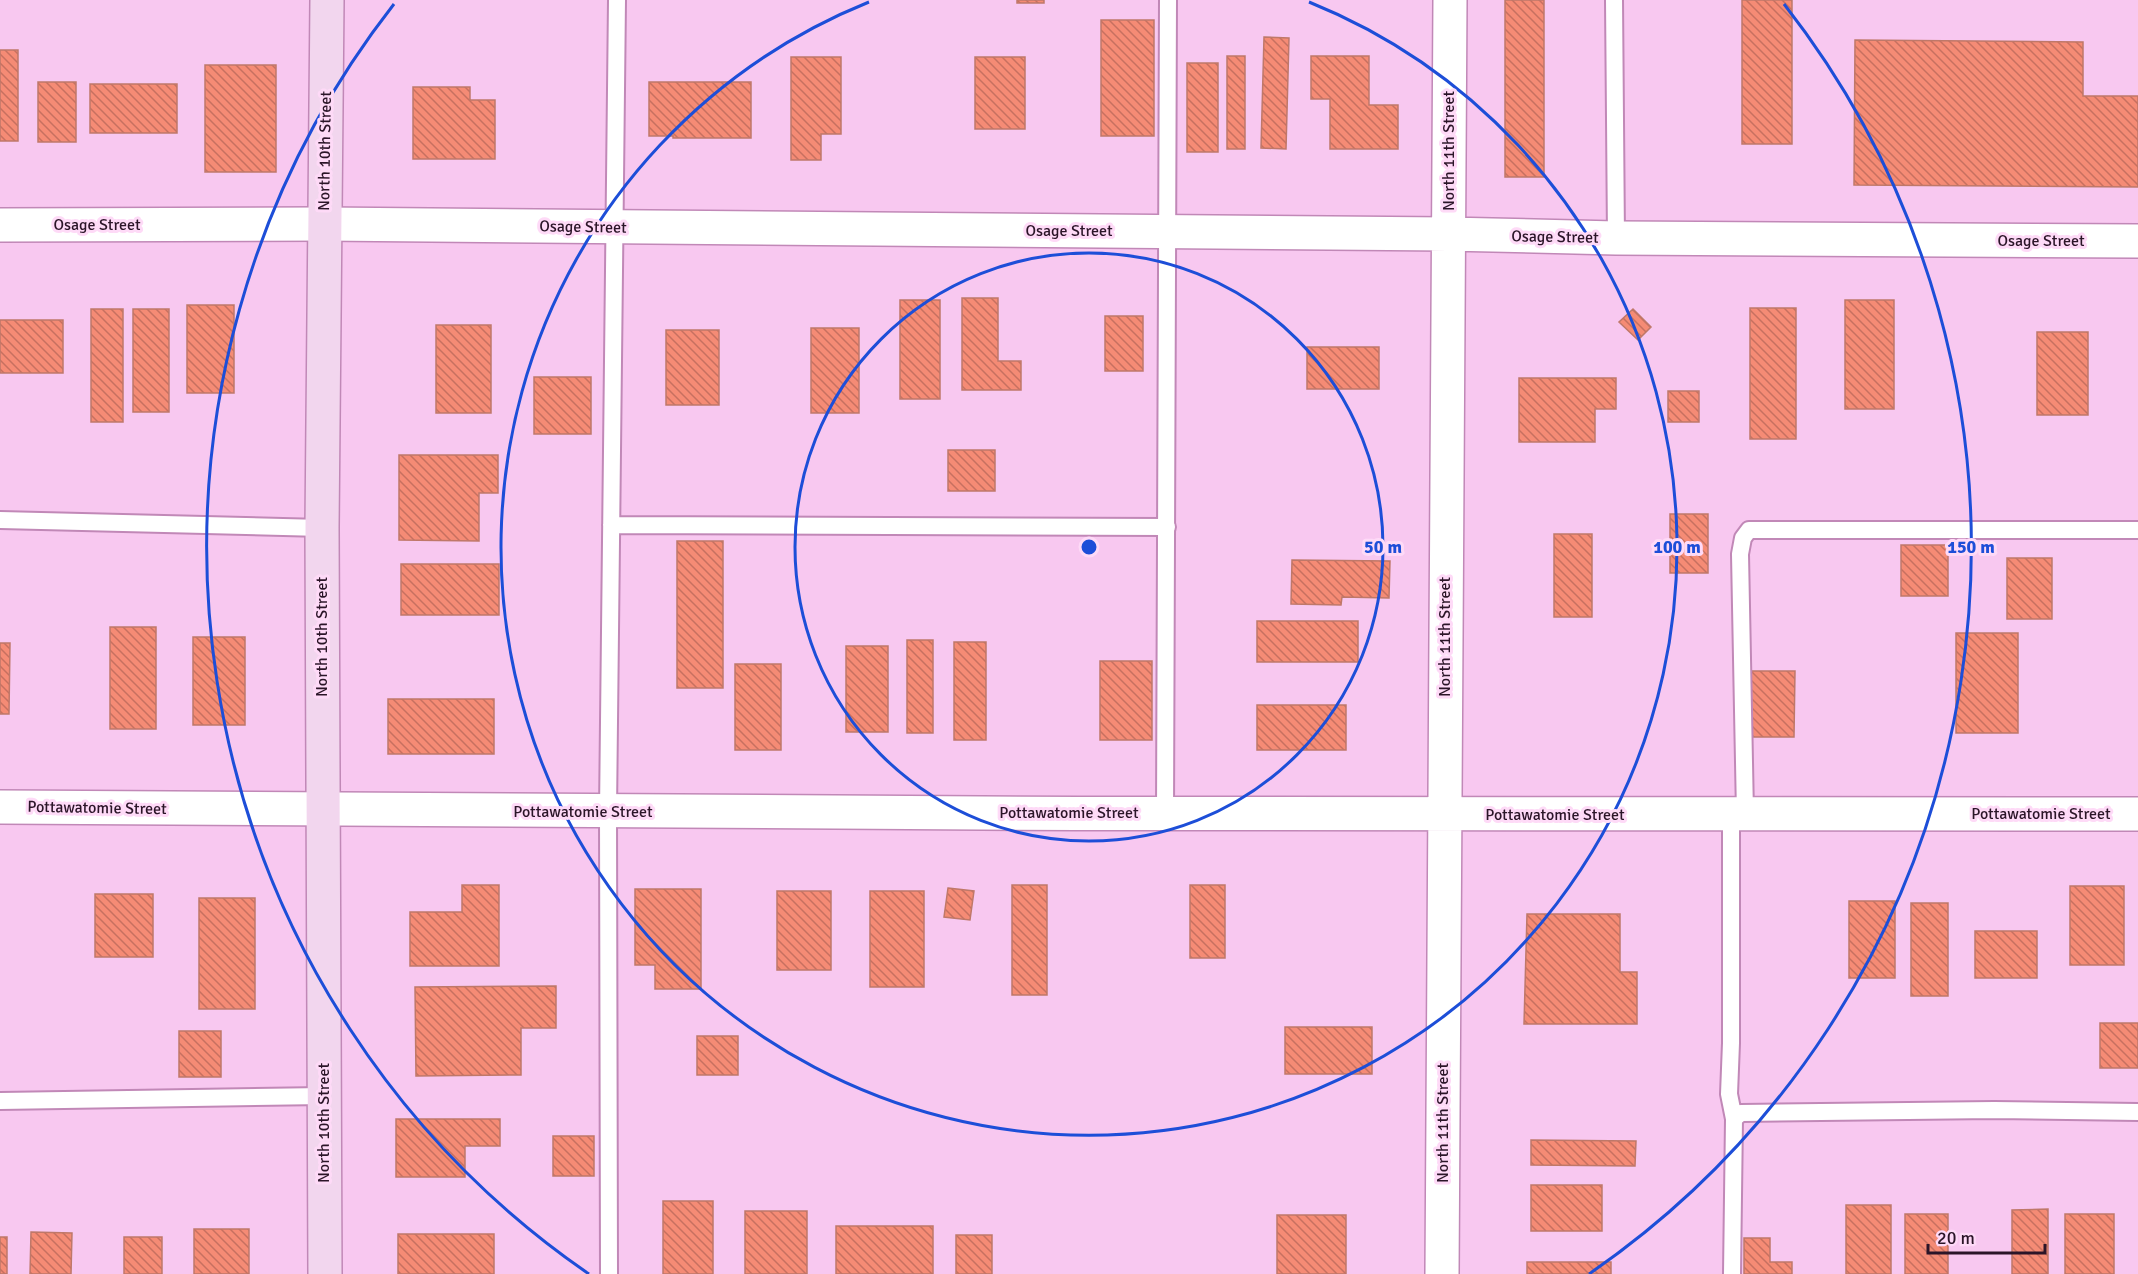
<svg xmlns="http://www.w3.org/2000/svg" width="2138" height="1274" viewBox="0 0 2138 1274" font-family="Signika,sans-serif">
<style>
.building{fill:url(#building-back-hatch);stroke:#bf7869;stroke-width:1.5}
.lines{fill:none;stroke-linecap:round;stroke-linejoin:round}
.lane-casing{stroke:#c188b7;stroke-width:20}
.street-casing{stroke:#c188b7;stroke-width:36}
.secondary-casing{stroke:#c188b7;stroke-width:36}
.lane{stroke:#fff;stroke-width:16}
.street{stroke:#fff;stroke-width:33}
.secondary{stroke:#f2d6ee;stroke-width:33}
.ring{fill:none;stroke:#1d4ed8;stroke-width:3}
.labels{text-anchor:middle;dominant-baseline:central;stroke-width:6;stroke-linejoin:round;paint-order:stroke}
.street-label{font-size:16px;fill:#2b1528;stroke:#fedaf7}
.centre{fill:#1d4ed8;stroke:#fedaf7;stroke-width:3}
.ring-label{font-size:18px;text-anchor:middle;font-weight:bold;fill:#1d4ed8;stroke:#fedaf7;stroke-width:6;stroke-linejoin:round;paint-order:stroke}
</style>
<defs>
<pattern id="building-back-hatch" width="6" height="6" patternUnits="userSpaceOnUse" patternTransform="scale(1.5)"><rect width="6" height="6" fill="#f58b75"/><path d="M-1 5l2 2M0 0l6 6M5-1l2 2" fill="none" stroke="#c77060"/></pattern>
</defs>
<rect width="100%" height="100%" fill="#f8c8f0"/>
<!-- building -->
<path class="building" d="M1017 0H1044V3H1017Z
M1505 0H1544V177H1505Z
M1742 0H1792V144H1742Z
M1101 20H1154V136H1101Z
M1264 37 1289 38 1286 149 1261 148Z
M1855 40 2083 42V96H2138V187L1854 185Z
M0 50H18V141H0Z
M1227 56H1245V149H1227Z
M1311 56H1369V105H1398V149H1330V99H1311Z
M791 57H841V134H821V160H791Z
M975 57H1025V129H975Z
M1187 63H1218V152H1187Z
M205 65H276V172H205Z
M38 82H76V142H38Z
M649 82H751V138H673V136H649Z
M90 84H177V133H90Z
M413 87H470V100H495V159H413Z
M962 298H998V361H1021V390H962Z
M900 300H940V399H900Z
M1845 300H1894V409H1845Z
M187 305H234V393H187Z
M1750 308H1796V439H1750Z
M91 309H123V422H91Z
M133 309H169V412H133Z
M1633 309 1651 327 1638 340 1619 322Z
M1105 316H1143V371H1105Z
M0 320H63V373H0Z
M436 325H491V413H436Z
M811 328H859V413H811Z
M666 330H719V405H666Z
M2037 332H2088V415H2037Z
M1307 347H1379V389H1307Z
M534 377H591V434H534Z
M1519 378H1616V409H1595V442H1519Z
M1668 391H1699V422H1668Z
M948 450H995V491H948Z
M399 455H498V493H479V541L399 540Z
M1670 514H1708V573H1670Z
M1554 534H1592V617H1554Z
M677 541H723V688H677Z
M1901 545H1948V596H1901Z
M2007 558H2052V619H2007Z
M1292 560 1390 561 1389 598 1342 597 1341 605 1291 604Z
M401 564H499V615H401Z
M1257 621H1358V662H1257Z
M110 627H156V729H110Z
M1956 633H2018V733H1956Z
M193 637H245V725H193Z
M907 640H933V733H907Z
M954 642H986V740H954Z
M0 643H10L9 714H0Z
M846 646H888V732H846Z
M1100 661H1152V740H1100Z
M735 664H781V750H735Z
M1749 671H1795L1794 737H1748Z
M388 699H494V754H388Z
M1257 705H1346V750H1257Z
M462 885H499V966H410V912H462Z
M1012 885H1047V995H1012Z
M1190 885H1225V958H1190Z
M2070 886H2124V965H2070Z
M948 888 974 891 970 920 944 917Z
M635 889H701V989H655V965H635Z
M777 891H831V970H777Z
M870 891H924V987H870Z
M95 894H153V957H95Z
M199 898H255V1009H199Z
M1849 901H1895V978H1849Z
M1911 903H1948V996H1911Z
M1527 914H1620V972H1637V1024H1524Z
M1975 931H2037V978H1975Z
M556 986V1028H521V1075L416 1076 415 987Z
M2100 1023H2138V1068H2100Z
M1285 1027H1372V1074H1285Z
M179 1031H221V1077H179Z
M697 1036H738V1075H697Z
M396 1119H500V1146H465V1177H396Z
M553 1136H594V1176H553Z
M1531 1140 1636 1141 1635 1166 1531 1165Z
M1531 1185H1602V1231H1531Z
M663 1201H713V1274H663Z
M1846 1205H1891V1274H1846Z
M2048 1209V1274H2012V1210Z
M745 1211H807V1274H745Z
M1905 1214H1948V1274H1905Z
M2065 1214H2114V1274H2065Z
M1277 1215H1346V1274H1277Z
M836 1226H933V1274H836Z
M194 1229H249V1274H194Z
M31 1232 72 1233 71 1274H30Z
M398 1234H494V1274H398Z
M956 1235H992V1274H956Z
M0 1237H7V1274H0Z
M124 1237H162V1274H124Z
M1744 1238H1770V1262H1792V1274H1744Z
M1527 1262H1611V1274H1527Z"/>
<g class="lines">
<defs>
<path id="lane" d="M1614 0 1616 238
M0 520 322 528
M611 525 1167 527
M1165 814 1168 0
M1731 814V1043L1729 1094 1734 1119
M1745 814 1740 554 1743 538 1749 530H2138
M0 1101 324 1096
M609 1274 608 812 617 0
M1732 1274 1734 1119 1741 1113 1994 1110 2138 1112"/>
<path id="street" d="M0 225 324 224 1448 234 1616 238 2138 241
M0 807C713 815 1425 814 2138 814
M1442 1274 1450 0"/>
<path id="secondary" d="M325 1274 322 528 327 0"/>
</defs>
<!-- lane casing -->
<use href="#lane" class="lane-casing"/>
<!-- street casing -->
<use href="#street" class="street-casing"/>
<!-- secondary casing -->
<use href="#secondary" class="secondary-casing"/>
<!-- lane -->
<use href="#lane" class="lane"/>
<!-- street -->
<use href="#street" class="street"/>
<!-- secondary -->
<use href="#secondary" class="secondary"/>
</g>
<!-- distance rings -->
<g class="ring">
<circle cx="1089" cy="547" r="294"/>
<path d="M1309 2A588 588 0 1 1 869 2"/>
<path d="M589 1274A882 882 0 0 1 394 4M1784 4A882 882 0 0 1 1589 1274"/>
</g>
<g class="labels">
<!-- street labels -->
<g class="street-label">
<text transform="translate(325 151) rotate(-89)">North 10th Street</text>
<text transform="translate(1449 151) rotate(-90)">North 11th Street</text>
<text x="97" y="225">Osage Street</text>
<text transform="translate(583 227) rotate(1)">Osage Street</text>
<text x="1069" y="231">Osage Street</text>
<text transform="translate(1555 237) rotate(1)">Osage Street</text>
<text x="2041" y="241">Osage Street</text>
<text transform="translate(322 637) rotate(-90)">North 10th Street</text>
<text transform="translate(1445 637) rotate(-90)">North 11th Street</text>
<text transform="translate(97 808) rotate(1)">Pottawatomie Street</text>
<text x="583" y="812">Pottawatomie Street</text>
<text x="1069" y="813">Pottawatomie Street</text>
<text x="2041" y="814">Pottawatomie Street</text>
<text x="1555" y="815">Pottawatomie Street</text>
<text transform="translate(324 1123) rotate(-90)">North 10th Street</text>
<text transform="translate(1443 1123) rotate(-90)">North 11th Street</text>
</g>
</g>
<circle cx="1089" cy="547" r="9" class="centre"/>
<g class="ring-label">
<text x="1383" y="553">50 m</text>
<text x="1677" y="553">100 m</text>
<text x="1971" y="553">150 m</text>
</g>
<!-- scale -->
<path d="M1928 1244v9h117v-9" fill="none" stroke="#2b1528" stroke-width="3"/>
<text x="1937" y="1244" font-size="18" fill="#2b1528" stroke="#fedaf7" stroke-width="4.5" paint-order="stroke">20 m</text>
</svg>
